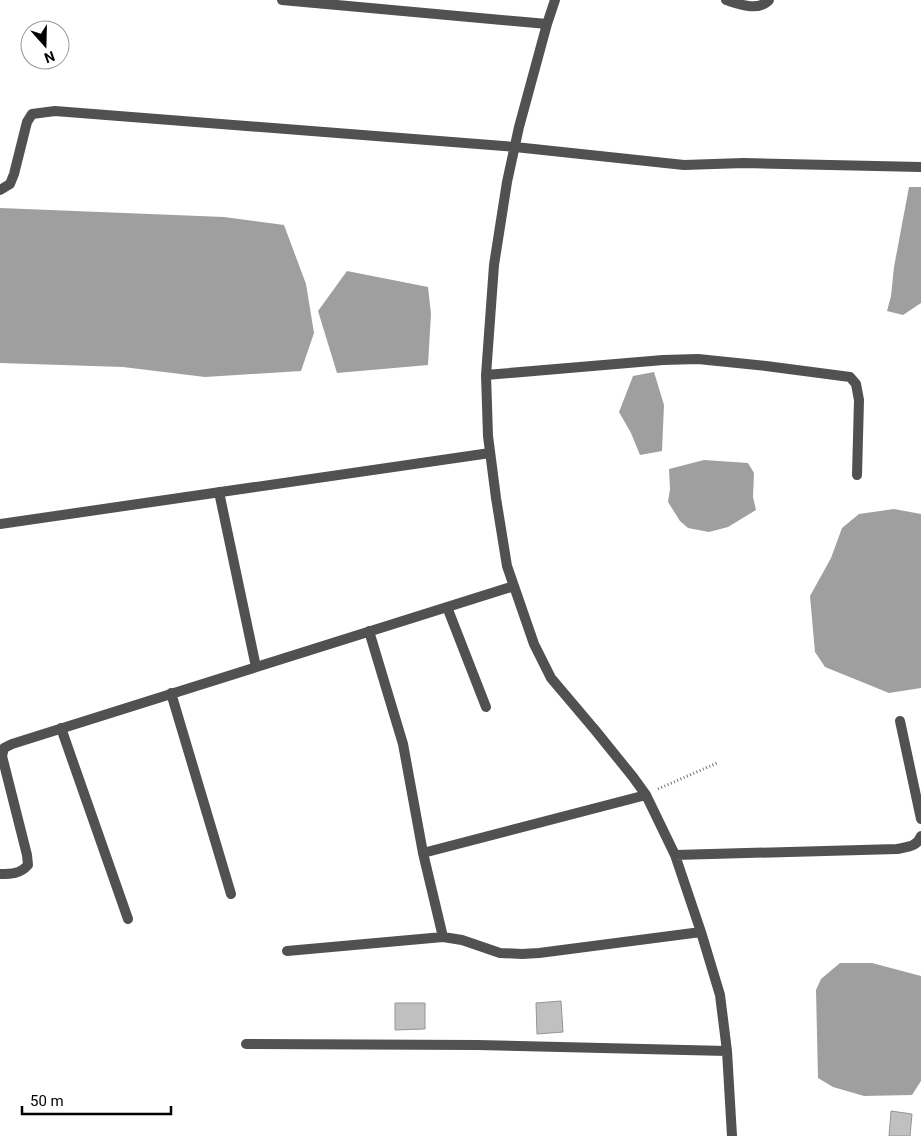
<svg xmlns="http://www.w3.org/2000/svg" width="921" height="1136" viewBox="0 0 921 1136" font-family="Roboto,sans-serif">
<style>
.water{fill:#9f9f9f}
.building{fill:#c0c0c0;stroke:#959595}
.lines{fill:none;stroke-linecap:round;stroke-linejoin:round}
.path{stroke:#737373;stroke-width:3;stroke-dasharray:1 2.5;stroke-linecap:butt}
.street{stroke:#515151;stroke-width:10}
</style>
<rect width="100%" height="100%" fill="#fff"/>
<!-- water -->
<path class="water" d="M909 187H921V303L903 315 887 311 891 296 894 267Z
M0 208 224 217 284 225 306 284 314 333 301 371 205 377 123 367 0 363Z
M347 271 428 287 431 314 428 365 337 373 318 311Z
M654 372 664 405 662 451 640 455 631 433 619 412 633 376Z
M704 460 748 463 754 473 753 497 756 510 728 527 709 532 688 528 680 521 668 502 670 489 669 469Z
M894 509 921 514V688L889 693 825 667 815 652 810 596 831 558 842 528 859 514Z
M840 963H872L921 976V1081L912 1095 864 1096 833 1087 818 1078 816 990 821 979Z"/>
<!-- building -->
<path class="building" d="M561 1001 563 1032 537 1034 536 1003Z
M395 1003H425V1029L395 1030Z
M891 1111 912 1114 910 1136H889Z"/>
<g class="lines">
<!-- path -->
<path class="path" d="M658 789 717 763"/>
<!-- street -->
<path class="street" d="M282 0 547 24
M555 0 547 24 519 127 507 182 494 265 486 375 488 436 496 498 507 566 534 644 551 678 595 730 633 777 646 795 675 855 701 932 720 995 727 1051 732 1136
M726 0C739 4 758 12 769 0
M0 190 10 184 14 174 27 122 32 114 55 111 515 147 684 165 744 163 921 167
M486 375 663 360 698 359 766 366 850 377 856 384 859 400 857 475
M219 492 256 667
M0 524 490 453
M447 607 486 707
M369 631 403 744 423 853 443 937
M171 693 231 894
M900 721 921 819
M61 728 128 919
M423 853 646 795
M675 855 897 849C907 847 917 847 921 836
M0 874C11 874 20 874 28 865L27 855 2 756 4 748 12 744 514 586
M287 951 443 937 462 940 500 953 522 954 539 953 701 932
M246 1044 477 1045 727 1051"/>
</g>
<!-- north arrow -->
<g transform="translate(45 45) rotate(160)"><circle r="24" fill="#ffffff" stroke="#999999"/>
<path d="M0-4L9 19L0 12L-9 19Z" fill="#000000"/>
<text y="-8" font-size="14" font-weight="bold" text-anchor="middle" fill="#000000">N</text>
</g>
<!-- scale -->
<path d="M22 1106v8h149v-8" fill="none" stroke="#000000" stroke-width="2.5"/>
<text x="30" y="1106" font-size="15" fill="#000000" stroke="#ffffff" stroke-width="4" paint-order="stroke">50 m</text>
</svg>
